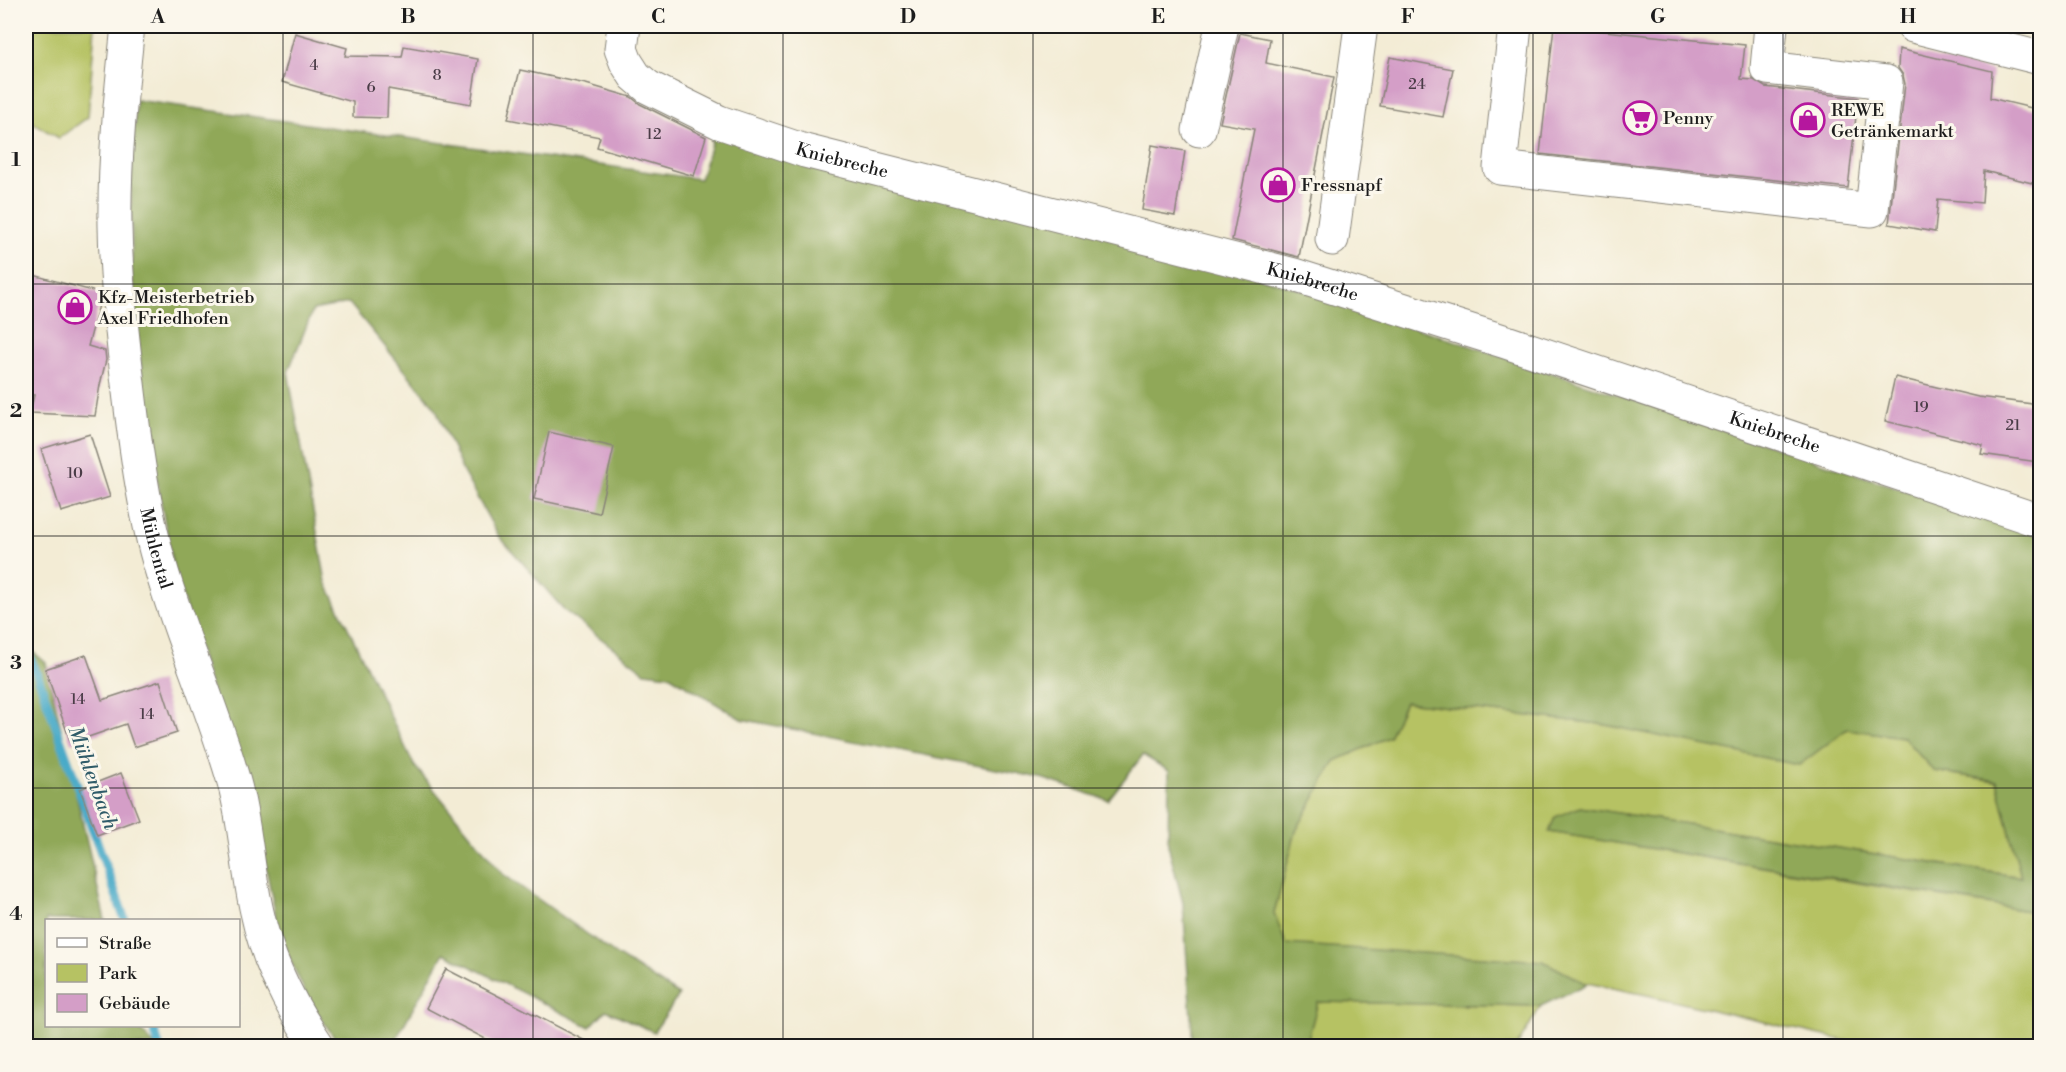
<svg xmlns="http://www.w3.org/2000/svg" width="2066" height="1072" viewBox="0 0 2066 1072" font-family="'Libre Bodoni',serif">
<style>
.green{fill:#b6c263;stroke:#696f40;stroke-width:1.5}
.forest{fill:#90a859;stroke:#56623a;stroke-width:1.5}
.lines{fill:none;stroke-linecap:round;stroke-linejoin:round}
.stream{stroke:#49aac8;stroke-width:9}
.building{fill:#d49ec7}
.minor-casing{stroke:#888478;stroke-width:35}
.major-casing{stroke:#888478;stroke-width:35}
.minor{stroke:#fff;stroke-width:33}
.major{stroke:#fff;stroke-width:33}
.grid{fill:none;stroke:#1c1c1c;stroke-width:1.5;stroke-opacity:0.55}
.labels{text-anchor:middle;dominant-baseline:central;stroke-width:6;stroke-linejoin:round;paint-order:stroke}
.number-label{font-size:15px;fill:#4a3c47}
.poi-label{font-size:18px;fill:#1c1c1c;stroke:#fbf7ec;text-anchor:start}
.street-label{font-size:18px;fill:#1c1c1c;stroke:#fbf7ec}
.water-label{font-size:20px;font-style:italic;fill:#305c69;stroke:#fbf7ec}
.neatline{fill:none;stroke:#1c1c1c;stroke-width:2}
.grid-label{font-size:20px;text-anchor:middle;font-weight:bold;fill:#1c1c1c}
</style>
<rect width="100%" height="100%" fill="#fbf7ec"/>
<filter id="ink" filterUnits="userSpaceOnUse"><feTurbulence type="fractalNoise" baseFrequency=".0167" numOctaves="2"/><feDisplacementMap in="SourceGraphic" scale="12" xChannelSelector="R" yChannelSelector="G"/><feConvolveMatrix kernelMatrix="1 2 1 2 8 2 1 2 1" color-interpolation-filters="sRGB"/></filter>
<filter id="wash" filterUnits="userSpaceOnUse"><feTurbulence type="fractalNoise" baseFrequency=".008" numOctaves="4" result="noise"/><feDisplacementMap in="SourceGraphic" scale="24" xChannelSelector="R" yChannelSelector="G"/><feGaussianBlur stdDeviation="1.35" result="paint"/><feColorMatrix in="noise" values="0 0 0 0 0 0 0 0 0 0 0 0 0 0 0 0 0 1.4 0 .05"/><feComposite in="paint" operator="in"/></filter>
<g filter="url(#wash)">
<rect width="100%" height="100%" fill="#f3ecd5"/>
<!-- green -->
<path class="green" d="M26 26H95L88 117 59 138 26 119Z
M1405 702 1601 724 1799 765 1847 729 1903 737 1934 771 1997 781 2021 877 1580 807 1550 832 2040 913V1046H1868L1647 995 1582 982 1543 961 1286 945 1274 913 1296 831 1335 761 1389 737Z
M1318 1002 1541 1006 1517 1046H1306Z"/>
<!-- forest -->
<path class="forest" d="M136 100 700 179 717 125 1296 288 2040 535V913L1882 886 1549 832 1555 817 1580 807 2021 877 1997 781 1934 771 1903 737 1847 729 1799 765 1601 724 1405 702 1389 737 1335 761 1296 831 1274 913 1286 944 1543 961 1587 984 1541 1006 1318 1002 1306 1046H1193L1183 903 1168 845 1169 771 1143 755 1108 800 1041 778 741 719 669 675 645 672 565 611 498 535 463 472 435 407 349 303 313 310 288 372 326 582 414 765 503 874 618 956 679 995 654 1032 606 1010 590 1027 444 953 392 1046H340L308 999 288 955 276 917 264 858 173 567 146 421 132 274 131 188Z
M26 646 46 663 105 920H46V1026H137L155 1046H26Z"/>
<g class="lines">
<!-- stream -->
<path class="stream" d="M26 648 39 679 125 920
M153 1026 159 1046"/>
</g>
<g id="blocks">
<!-- building -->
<path class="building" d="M1554 26 1745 45 1741 79 1754 80 1765 87 1858 98 1848 188 1540 154Z
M295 33 347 48 345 56 402 57 404 46 478 59 471 104 388 89 387 118 353 117V102L282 82Z
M1240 33 1270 39 1266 63 1334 77 1299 257 1232 240 1254 129 1220 123Z
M1899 49 1992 71 1990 98 2040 110V185L1984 171 1982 203 1938 199 1935 232 1889 224 1905 84 1903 75 1898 68Z
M1390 57 1453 69 1443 117 1380 106Z
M520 70 586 84 631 97 640 104 706 137 694 176 597 147 600 137 508 119Z
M1152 145 1185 151 1175 216 1142 210Z
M26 273 100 293V301L88 346 105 351 106 360 100 385 95 416 30 413 34 395 26 394Z
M1895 377 1978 397 2040 405V444L2038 462 1981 454 1983 445 1885 421Z
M549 432 614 447 599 513 534 499Z
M90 434 110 497 61 512 41 449Z
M86 655 102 700 160 681 177 733 134 747 126 724 71 743 45 669Z
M121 773 139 819 97 835 80 789Z
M446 969 597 1047H501L426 1008Z"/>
</g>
</g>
<g filter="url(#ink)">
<use href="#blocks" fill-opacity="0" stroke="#888478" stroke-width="1.5"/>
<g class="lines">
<defs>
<g id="minor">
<path id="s1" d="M128 26C121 92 114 159 115 226 116 284 123 343 130 400 136 451 143 502 156 551 177 630 212 704 234 782 246 825 247 869 257 912 267 960 291 1007 318 1046"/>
<path id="s2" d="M624 26 621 49 626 62 635 76 648 87 719 122 805 151 1294 275 1506 342 2040 521"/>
<path d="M1515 26 1500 168 1872 210 1886 82 1767 68 1771 26"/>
<path d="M1199 130 1222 26"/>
<path d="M1332 239 1361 26"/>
</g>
<path id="major" d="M1913 26 2040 58"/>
</defs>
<!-- minor casing -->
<use href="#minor" class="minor-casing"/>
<!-- major casing -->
<use href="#major" class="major-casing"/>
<!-- minor -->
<use href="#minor" class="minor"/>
<!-- major -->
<use href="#major" class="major"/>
</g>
</g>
<!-- grid -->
<path class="grid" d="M283 26V1046M533 26V1046M783 26V1046M1033 26V1046M1283 26V1046M1533 26V1046M1783 26V1046M26 284H2040M26 536H2040M26 788H2040"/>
<!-- icons -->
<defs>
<symbol id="supermarket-ring" viewBox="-11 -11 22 22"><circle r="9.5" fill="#fbf7ec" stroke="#b5179e" stroke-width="1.5"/><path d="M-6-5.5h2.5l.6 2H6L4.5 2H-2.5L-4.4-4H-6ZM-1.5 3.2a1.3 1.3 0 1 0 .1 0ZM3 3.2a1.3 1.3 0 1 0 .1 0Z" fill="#b5179e"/></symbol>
<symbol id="shop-ring" viewBox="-11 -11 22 22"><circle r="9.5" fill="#fbf7ec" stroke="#b5179e" stroke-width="1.5"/><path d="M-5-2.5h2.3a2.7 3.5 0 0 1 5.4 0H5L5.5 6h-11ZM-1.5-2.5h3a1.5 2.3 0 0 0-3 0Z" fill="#b5179e"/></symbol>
</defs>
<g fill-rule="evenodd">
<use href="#supermarket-ring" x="1621" y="99" width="38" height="38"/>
<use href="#shop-ring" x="1789" y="101" width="38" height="38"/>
<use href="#shop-ring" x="1259" y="166" width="38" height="38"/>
<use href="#shop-ring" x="56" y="288" width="38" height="38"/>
</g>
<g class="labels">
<!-- number labels -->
<g class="number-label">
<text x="314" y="65">4</text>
<text x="437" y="75">8</text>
<text x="1417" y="84">24</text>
<text x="371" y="87">6</text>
<text x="654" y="134">12</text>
<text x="1921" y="407">19</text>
<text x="2013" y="425">21</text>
<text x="75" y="473">10</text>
<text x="78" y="699">14</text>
<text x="147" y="714">14</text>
</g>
<!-- poi labels -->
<g class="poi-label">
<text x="1831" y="110">REWE<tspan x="1831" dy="21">Getränkemarkt</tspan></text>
<text x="1663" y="118">Penny</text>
<text x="1301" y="185">Fressnapf</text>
<text x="98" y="297">Kfz-Meisterbetrieb<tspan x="98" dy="21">Axel Friedhofen</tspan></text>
</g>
<!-- street labels -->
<g class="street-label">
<text stroke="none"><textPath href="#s2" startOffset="279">Kniebreche</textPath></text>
<text stroke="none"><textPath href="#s2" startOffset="765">Kniebreche</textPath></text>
<text stroke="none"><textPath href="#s2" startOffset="1251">Kniebreche</textPath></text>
<text stroke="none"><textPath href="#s1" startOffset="526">Mühlental</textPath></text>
</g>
<!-- water labels -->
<g class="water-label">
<text transform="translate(92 778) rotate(70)">Mühlenbach</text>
</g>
</g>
<!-- margin -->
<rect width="2066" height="1072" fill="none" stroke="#fbf7ec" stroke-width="66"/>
<!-- legend -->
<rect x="45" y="919" width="195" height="108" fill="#fbf7ec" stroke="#a29f99" stroke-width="1.5"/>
<rect x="57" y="938" width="30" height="9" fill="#ffffff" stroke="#a29f99" stroke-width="1.5"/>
<text x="99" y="949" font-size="18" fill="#1c1c1c">Straße</text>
<rect x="57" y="964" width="30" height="18" fill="#b6c263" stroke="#a29f99" stroke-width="1.5"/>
<text x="99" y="979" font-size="18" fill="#1c1c1c">Park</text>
<rect x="57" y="994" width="30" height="18" fill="#d49ec7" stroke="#a29f99" stroke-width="1.5"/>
<text x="99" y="1009" font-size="18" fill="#1c1c1c">Gebäude</text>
<rect x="33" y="33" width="2000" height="1006" class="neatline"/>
<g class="grid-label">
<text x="158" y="23">A</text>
<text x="408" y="23">B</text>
<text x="658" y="23">C</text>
<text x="908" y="23">D</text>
<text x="1158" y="23">E</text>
<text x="1408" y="23">F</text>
<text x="1658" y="23">G</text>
<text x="1908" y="23">H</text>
<text x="16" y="166">1</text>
<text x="16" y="417">2</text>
<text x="16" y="669">3</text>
<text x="16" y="920">4</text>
</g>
</svg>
